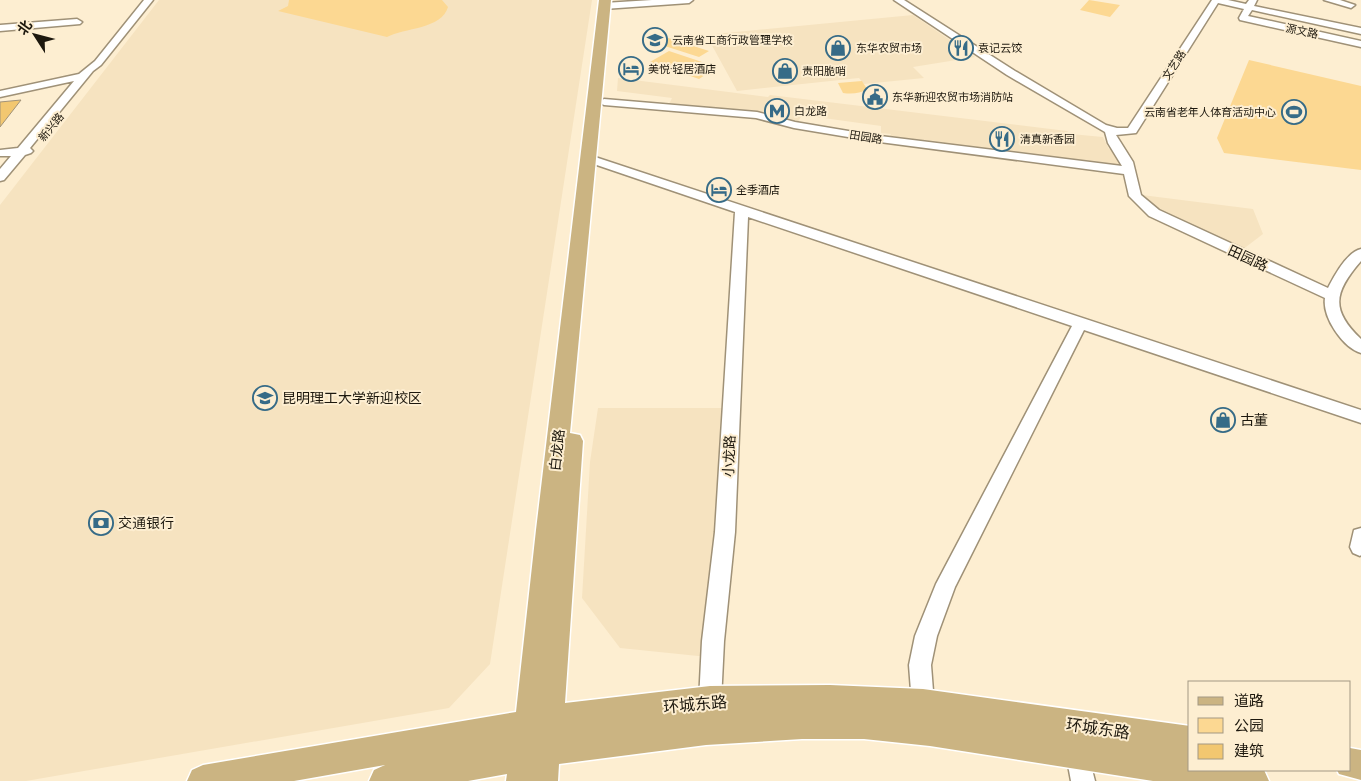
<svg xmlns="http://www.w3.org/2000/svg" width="1361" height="781" viewBox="0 0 1361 781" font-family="'Asap Condensed','Noto Sans SC',sans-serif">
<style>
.built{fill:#f6e3c0}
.green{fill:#fcd892}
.building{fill:#f2c770;stroke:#a19379}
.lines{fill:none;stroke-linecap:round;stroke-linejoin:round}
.minor-casing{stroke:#9f9177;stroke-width:3}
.major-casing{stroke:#fff;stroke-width:3}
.minor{fill:#fff;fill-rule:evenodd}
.major{fill:#cbb482;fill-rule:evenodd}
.labels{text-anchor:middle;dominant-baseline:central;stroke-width:4;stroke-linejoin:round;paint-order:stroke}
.far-street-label{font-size:11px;fill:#1d180e;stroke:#fdeed1}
.far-poi-label{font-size:11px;fill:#1d180e;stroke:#fdeed1;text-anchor:start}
.street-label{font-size:14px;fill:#1d180e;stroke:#fdeed1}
.poi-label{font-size:14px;fill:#1d180e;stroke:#fdeed1;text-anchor:start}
.near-street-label{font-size:16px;fill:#1d180e;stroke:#fdeed1}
</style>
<rect width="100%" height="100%" fill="#fdeed1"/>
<!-- built -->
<path class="built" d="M159 0H592L490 664 449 708 26 781H0V205Z
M913 15 975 57 913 67 924 78 864 84 859 78 737 91 709 40 718 39 715 34Z
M618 78 768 97 770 95 1067 131 1071 134 1103 137 1109 149 1115 150 1124 166 890 136 891 134 881 133V126L802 115 798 122 780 117 669 104 672 98 617 91Z
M1142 195 1253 209 1263 234 1242 250 1166 216 1147 202Z
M598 408H728L708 657 620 648 582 598 590 462Z"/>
<!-- green -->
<path class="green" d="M289 0H442L448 7C442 29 404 28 387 37L278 11 288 6Z
M1089 0 1120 5 1110 17 1080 10Z
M656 34 709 51 699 57 646 40Z
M669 51 717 67 699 79 650 62Z
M1249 60 1361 86V170L1224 153 1217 138Z
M862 81 867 89C860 94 851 94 843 93L838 83Z"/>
<!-- building -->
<path class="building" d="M622 65H639V78L622 76Z
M21 100 0 127V102Z"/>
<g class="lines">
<defs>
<path id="minor" d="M144 0H153L101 65 93 71 30 148 33 151 31 153 25 155 4 180 0 181V169L11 156H0V150L18 148 74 81 0 97V91L79 74 95 61Z
M652 0H693L689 3 604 9 600 6 604 3Z
M894 0H904L1015 71 1106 125 1117 128H1128L1212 0H1228L1246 4 1249 0H1257L1254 6 1361 28V34L1252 10 1248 16 1361 41V47L1240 20 1239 18 1244 9 1218 3 1136 133 1116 135 1133 162 1141 195 1159 210 1328 288C1334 276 1347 252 1361 249V261C1334 292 1330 310 1361 339V353C1343 348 1322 317 1325 298L1149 216 1129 196 1124 174 872 141 794 128 756 118 604 105 599 102 604 99 757 112 795 122 872 135 1122 166 1108 143 1105 132 1007 75Z
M1324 0H1340L1355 5 1351 8Z
M77 19 82 22 80 24 0 31V25Z
M589 155 1361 410V423L1084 330 955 587 937 636 931 665 934 704 931 712 923 715 915 712 912 704 909 665 915 636 936 584 1072 326 748 217 735 532 724 641 721 701 718 709 710 712 702 709 699 701 702 641 715 532 735 212 585 161 583 159 585 157Z
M1361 528V555L1360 556 1353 553 1350 547 1354 530Z
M1078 742 1086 746 1095 781H1071L1066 754 1070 746Z"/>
<path id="major" d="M599 0H611L570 433 580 435 583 441 565 703 710 686 830 685 923 689 1190 726V770H1264L1269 781H1153L930 746 864 739H802L706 745 559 764 558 781H506L507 774 468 781H369L374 770 385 765 294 781H187L192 770 203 765 516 712 536 530Z
M1350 748 1361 750V780L1339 774 1337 770H1350Z"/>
</defs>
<!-- minor casing -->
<use href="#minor" class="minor-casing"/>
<!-- major casing -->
<use href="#major" class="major-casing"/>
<!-- minor -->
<use href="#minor" class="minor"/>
<!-- major -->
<use href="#major" class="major"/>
</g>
<!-- icons -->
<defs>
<symbol id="school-ring" viewBox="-11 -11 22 22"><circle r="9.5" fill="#fdeed1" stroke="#366b87" stroke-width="1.5"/><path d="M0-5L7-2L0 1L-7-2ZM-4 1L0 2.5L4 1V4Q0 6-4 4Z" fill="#366b87"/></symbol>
<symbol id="shop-ring" viewBox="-11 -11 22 22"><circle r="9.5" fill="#fdeed1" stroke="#366b87" stroke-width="1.5"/><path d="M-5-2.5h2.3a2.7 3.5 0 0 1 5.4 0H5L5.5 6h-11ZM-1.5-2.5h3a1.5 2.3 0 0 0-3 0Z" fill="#366b87"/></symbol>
<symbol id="restaurant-ring" viewBox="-11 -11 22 22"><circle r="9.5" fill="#fdeed1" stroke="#366b87" stroke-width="1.5"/><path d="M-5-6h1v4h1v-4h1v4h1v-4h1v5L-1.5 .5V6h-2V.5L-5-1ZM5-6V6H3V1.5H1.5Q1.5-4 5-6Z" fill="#366b87"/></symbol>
<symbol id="hotel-ring" viewBox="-11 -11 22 22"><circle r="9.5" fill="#fdeed1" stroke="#366b87" stroke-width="1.5"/><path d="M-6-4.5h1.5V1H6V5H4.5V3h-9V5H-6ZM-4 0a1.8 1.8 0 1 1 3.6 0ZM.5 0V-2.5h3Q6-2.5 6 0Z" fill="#366b87"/></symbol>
<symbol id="civic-ring" viewBox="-11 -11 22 22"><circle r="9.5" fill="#fdeed1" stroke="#366b87" stroke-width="1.5"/><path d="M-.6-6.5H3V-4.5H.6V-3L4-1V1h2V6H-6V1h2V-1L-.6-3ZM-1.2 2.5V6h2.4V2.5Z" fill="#366b87"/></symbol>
<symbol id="metro-ring" viewBox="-11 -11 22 22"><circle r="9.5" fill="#fdeed1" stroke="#366b87" stroke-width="1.5"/><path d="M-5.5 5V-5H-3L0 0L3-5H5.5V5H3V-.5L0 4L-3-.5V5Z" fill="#366b87"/></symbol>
<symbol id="stadium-ring" viewBox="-11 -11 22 22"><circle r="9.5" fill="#fdeed1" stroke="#366b87" stroke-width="1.5"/><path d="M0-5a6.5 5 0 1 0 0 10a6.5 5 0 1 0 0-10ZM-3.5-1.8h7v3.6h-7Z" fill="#366b87"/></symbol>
<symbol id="university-ring" viewBox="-11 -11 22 22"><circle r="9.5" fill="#fdeed1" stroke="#366b87" stroke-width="1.5"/><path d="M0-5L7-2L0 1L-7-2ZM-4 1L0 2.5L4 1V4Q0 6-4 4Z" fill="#366b87"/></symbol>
<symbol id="bank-ring" viewBox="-11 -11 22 22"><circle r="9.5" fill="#fdeed1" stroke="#366b87" stroke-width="1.5"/><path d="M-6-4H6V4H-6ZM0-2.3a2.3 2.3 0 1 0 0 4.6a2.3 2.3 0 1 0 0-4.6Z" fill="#366b87"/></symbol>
</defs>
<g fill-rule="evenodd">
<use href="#school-ring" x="641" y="26" width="28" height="28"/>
<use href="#shop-ring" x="824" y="34" width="28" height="28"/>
<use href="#restaurant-ring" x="947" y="34" width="28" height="28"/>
<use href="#hotel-ring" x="617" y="55" width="28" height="28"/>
<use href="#shop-ring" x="771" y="57" width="28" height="28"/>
<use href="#civic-ring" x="861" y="83" width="28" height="28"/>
<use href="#metro-ring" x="763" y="97" width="28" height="28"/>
<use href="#stadium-ring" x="1280" y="98" width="28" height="28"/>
<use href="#restaurant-ring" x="988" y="125" width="28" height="28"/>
<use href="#hotel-ring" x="705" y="176" width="28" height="28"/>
<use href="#university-ring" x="251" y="384" width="28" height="28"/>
<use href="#shop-ring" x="1209" y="406" width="28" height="28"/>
<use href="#bank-ring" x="87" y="509" width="28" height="28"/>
</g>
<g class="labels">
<!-- far-street labels -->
<g class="far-street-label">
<text transform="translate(1302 31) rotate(12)">源文路</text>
<text transform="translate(1174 65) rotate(-57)">文艺路</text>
<text transform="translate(51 127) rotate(-51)">新兴路</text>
<text transform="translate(866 137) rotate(9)">田园路</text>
</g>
<!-- far-poi labels -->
<g class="far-poi-label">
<text x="672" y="40">云南省工商行政管理学校</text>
<text x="856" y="48">东华农贸市场</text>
<text x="978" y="48">袁记云饺</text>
<text x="648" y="69">美悦·轻居酒店</text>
<text x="802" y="71">责阳脆哨</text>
<text x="892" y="97">东华新迎农贸市场消防站</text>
<text x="794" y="111">白龙路</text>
<text x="1276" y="112" text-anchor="end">云南省老年人体育活动中心</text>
<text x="1020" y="139">清真新香园</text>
<text x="736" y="190">全季酒店</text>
</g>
<!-- street labels -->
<g class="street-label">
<text transform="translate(1248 258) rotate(25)">田园路</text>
<text transform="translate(557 450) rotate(-84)">白龙路</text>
<text transform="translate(729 456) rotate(-87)">小龙路</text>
</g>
<!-- poi labels -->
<g class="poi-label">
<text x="282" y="398">昆明理工大学新迎校区</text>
<text x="1240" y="420">古董</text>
<text x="118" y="523">交通银行</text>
</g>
<!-- near-street labels -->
<g class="near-street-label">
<text transform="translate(695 704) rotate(-5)">环城东路</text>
<text transform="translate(1098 728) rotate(8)">环城东路</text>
</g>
</g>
<!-- legend -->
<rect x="1188" y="681" width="162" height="90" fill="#fdeed1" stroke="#a39883"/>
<rect x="1198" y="697" width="25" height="8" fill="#cbb482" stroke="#a39883"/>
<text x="1234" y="706" font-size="15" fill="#1d180e">道路</text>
<rect x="1198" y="718" width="25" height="15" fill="#fcd892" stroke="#a39883"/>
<text x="1234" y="731" font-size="15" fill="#1d180e">公园</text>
<rect x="1198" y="744" width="25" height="15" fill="#f2c770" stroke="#a39883"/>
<text x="1234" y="756" font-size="15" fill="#1d180e">建筑</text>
<!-- north arrow -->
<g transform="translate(35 35) rotate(306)" stroke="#fdeed1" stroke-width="4" paint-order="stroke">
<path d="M0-4L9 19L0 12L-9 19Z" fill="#1d180e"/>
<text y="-8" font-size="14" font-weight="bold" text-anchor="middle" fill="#1d180e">北</text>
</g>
</svg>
